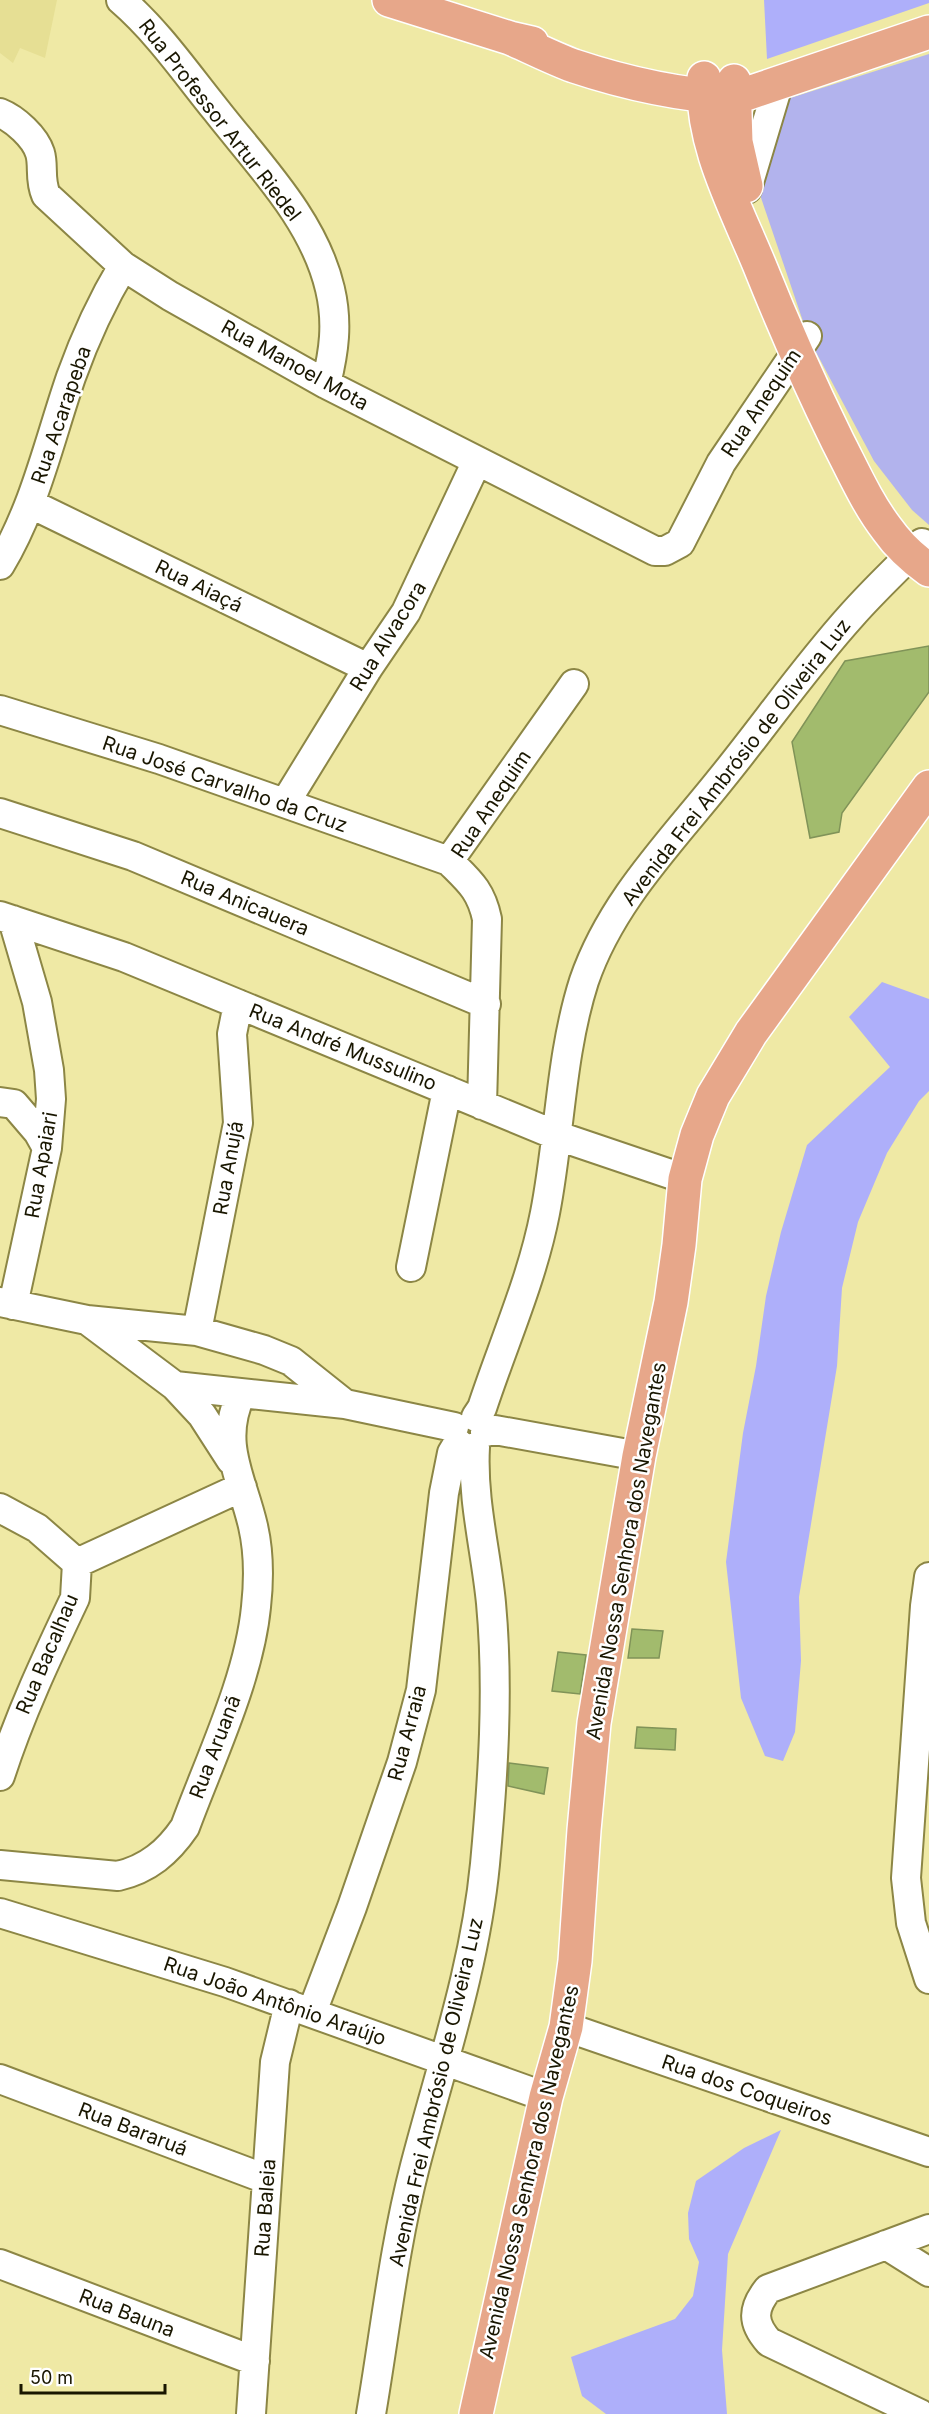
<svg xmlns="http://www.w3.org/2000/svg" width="929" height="2414" viewBox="0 0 929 2414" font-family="Inter,sans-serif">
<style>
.built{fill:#e6df94}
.green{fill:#b2b3ed}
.forest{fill:#aeaffa}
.building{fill:#a2bb6d;stroke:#809358;stroke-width:1.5}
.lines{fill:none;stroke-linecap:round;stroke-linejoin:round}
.minor-casing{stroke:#8c8645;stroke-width:32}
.major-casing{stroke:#fff;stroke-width:36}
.minor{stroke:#fff;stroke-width:28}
.major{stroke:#e7a78a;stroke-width:33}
.labels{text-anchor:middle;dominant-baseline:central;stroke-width:5;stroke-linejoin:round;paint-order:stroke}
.street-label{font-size:20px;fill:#191600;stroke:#fff}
</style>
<rect width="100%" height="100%" fill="#efe9a5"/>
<!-- built -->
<path class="built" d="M0 0H57L45 58 20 48 13 63 0 53Z"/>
<!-- green -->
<path class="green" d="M929 54V525L912 510 874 461 809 339 757 186 784 100Z"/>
<!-- forest -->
<path class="forest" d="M764 0H929V3L767 59Z
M882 982 929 999V1091L919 1101 887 1153 858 1222 842 1288 837 1366 799 1597 801 1661 795 1732 783 1761 765 1756 741 1698 726 1562 743 1433 756 1366 766 1296 781 1232 807 1145 890 1067 849 1017Z
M781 2130 728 2254 722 2350 727 2414H606L582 2396 571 2357 675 2319 693 2296 699 2262 689 2239 688 2213 696 2181 744 2148Z"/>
<!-- building -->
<path class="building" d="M929 646V692L842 813 839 832 810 838 792 742 845 661Z
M632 1629 663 1631 659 1658H628Z
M558 1652 586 1655 580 1694 552 1691Z
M637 1727 676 1729 675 1750 635 1748Z
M509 1763 548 1768 544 1794 508 1786Z"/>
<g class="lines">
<defs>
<path id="minor" d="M121 0C158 32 186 73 216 110 259 165 314 220 330 289 338 323 334 351 326 384
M0 113C15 119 35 137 40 153 44 166 39 179 46 195L123 266 170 296 326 384 655 551H665L680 543 721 463 807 336
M747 189 779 82
M31 504 368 668
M0 565C35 507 49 441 71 377 85 338 102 301 123 266
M0 710 159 759 449 861
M285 803 368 668 406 612 477 461
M0 813 133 856 486 1004
M0 916 124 957 558 1136 685 1179
M13 920 37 1002 49 1070 51 1099 47 1148 13 1305
M0 1102 14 1104 38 1132 47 1148
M482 1105 487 919C481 890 469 881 449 861L574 684
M411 1267 447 1090
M0 1302 87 1320 197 1331 264 1350 291 1361 345 1404
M87 1320 175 1386 345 1404 454 1427
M197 1331 238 1123 232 1034 238 1004
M175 1386 202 1415 231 1460
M476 1417 482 1408C503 1344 532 1280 545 1213 560 1137 560 1056 584 981 611 902 670 843 721 779 765 725 805 667 852 615 874 590 899 567 922 543
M485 1432 495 1430 639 1456
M0 1508 37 1528 77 1563 75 1598C47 1657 20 1714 0 1776
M77 1563 242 1487
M929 1577 925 1606 906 1878 911 1923 929 1979
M0 1865 118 1876C148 1869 168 1852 185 1827 210 1759 249 1679 256 1607 259 1580 259 1552 253 1526 242 1478 218 1443 241 1394
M0 1913 225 1982 546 2097
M312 2012 352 1907 402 1762 421 1690 444 1493 452 1453 458 1443
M566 2027 929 2152
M0 2079 266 2179
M886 2245 929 2272
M0 2264 255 2361
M251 2414 275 2062 289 2004
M371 2414C385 2332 394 2247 415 2166 441 2066 475 1968 485 1864 493 1778 499 1690 491 1603 486 1551 472 1500 475 1447
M920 2414 769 2342C752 2323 752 2309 768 2289L929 2229"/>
<path id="major" d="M389 0 510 38 532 43
M510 38C531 47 552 58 574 66 625 83 681 95 734 98L929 32
M704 78C700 142 735 206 759 264 783 324 809 383 838 442 853 471 867 503 887 529 899 546 912 558 929 570
M734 81 736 142 746 186
M476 2414 546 2097 566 2027 575 1961 584 1830 594 1723 639 1456 671 1302 679 1245 685 1179 697 1135 713 1096 751 1033 929 787"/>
</defs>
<!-- minor casing -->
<use href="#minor" class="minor-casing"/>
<!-- major casing -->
<use href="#major" class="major-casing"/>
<!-- minor -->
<use href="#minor" class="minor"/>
<!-- major -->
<use href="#major" class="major"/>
</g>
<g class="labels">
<!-- street labels -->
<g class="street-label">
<text transform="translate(220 120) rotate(52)">Rua Professor Artur Riedel</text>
<text transform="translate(295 365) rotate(29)">Rua Manoel Mota</text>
<text transform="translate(761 403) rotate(-56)">Rua Anequim</text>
<text transform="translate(61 415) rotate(-71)">Rua Acarapeba</text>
<text transform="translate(199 586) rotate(26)">Rua Aiaçá</text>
<text transform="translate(388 636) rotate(-58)">Rua Alvacora</text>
<text transform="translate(736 762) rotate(-52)">Avenida Frei Ambrósio de Oliveira Luz</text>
<text transform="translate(225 784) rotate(19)">Rua José Carvalho da Cruz</text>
<text transform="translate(491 804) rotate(-56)">Rua Anequim</text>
<text transform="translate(245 903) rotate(23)">Rua Anicauera</text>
<text transform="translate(343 1047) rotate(22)">Rua André Mussulino</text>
<text transform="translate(41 1165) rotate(-80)">Rua Apaiari</text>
<text transform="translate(228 1168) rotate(-80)">Rua Anujá</text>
<text transform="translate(626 1551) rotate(-80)">Avenida Nossa Senhora dos Navegantes</text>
<text transform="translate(47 1654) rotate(-67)">Rua Bacalhau</text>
<text transform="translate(407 1733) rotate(-75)">Rua Arraia</text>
<text transform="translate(215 1747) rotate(-69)">Rua Aruanã</text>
<text transform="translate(275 2001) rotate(19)">Rua João Antônio Araújo</text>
<text transform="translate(747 2090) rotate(19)">Rua dos Coqueiros</text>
<text transform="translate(436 2092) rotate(-77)">Avenida Frei Ambrósio de Oliveira Luz</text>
<text transform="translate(133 2129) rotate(21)">Rua Bararuá</text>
<text transform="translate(529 2172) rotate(-77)">Avenida Nossa Senhora dos Navegantes</text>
<text transform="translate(265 2208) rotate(-86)">Rua Baleia</text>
<text transform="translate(127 2313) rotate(21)">Rua Bauna</text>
</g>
</g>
<!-- scale -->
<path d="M21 2384v9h144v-9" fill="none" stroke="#191600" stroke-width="3"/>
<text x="30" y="2384" font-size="18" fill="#191600" stroke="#ffffff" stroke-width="4.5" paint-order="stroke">50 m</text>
</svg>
